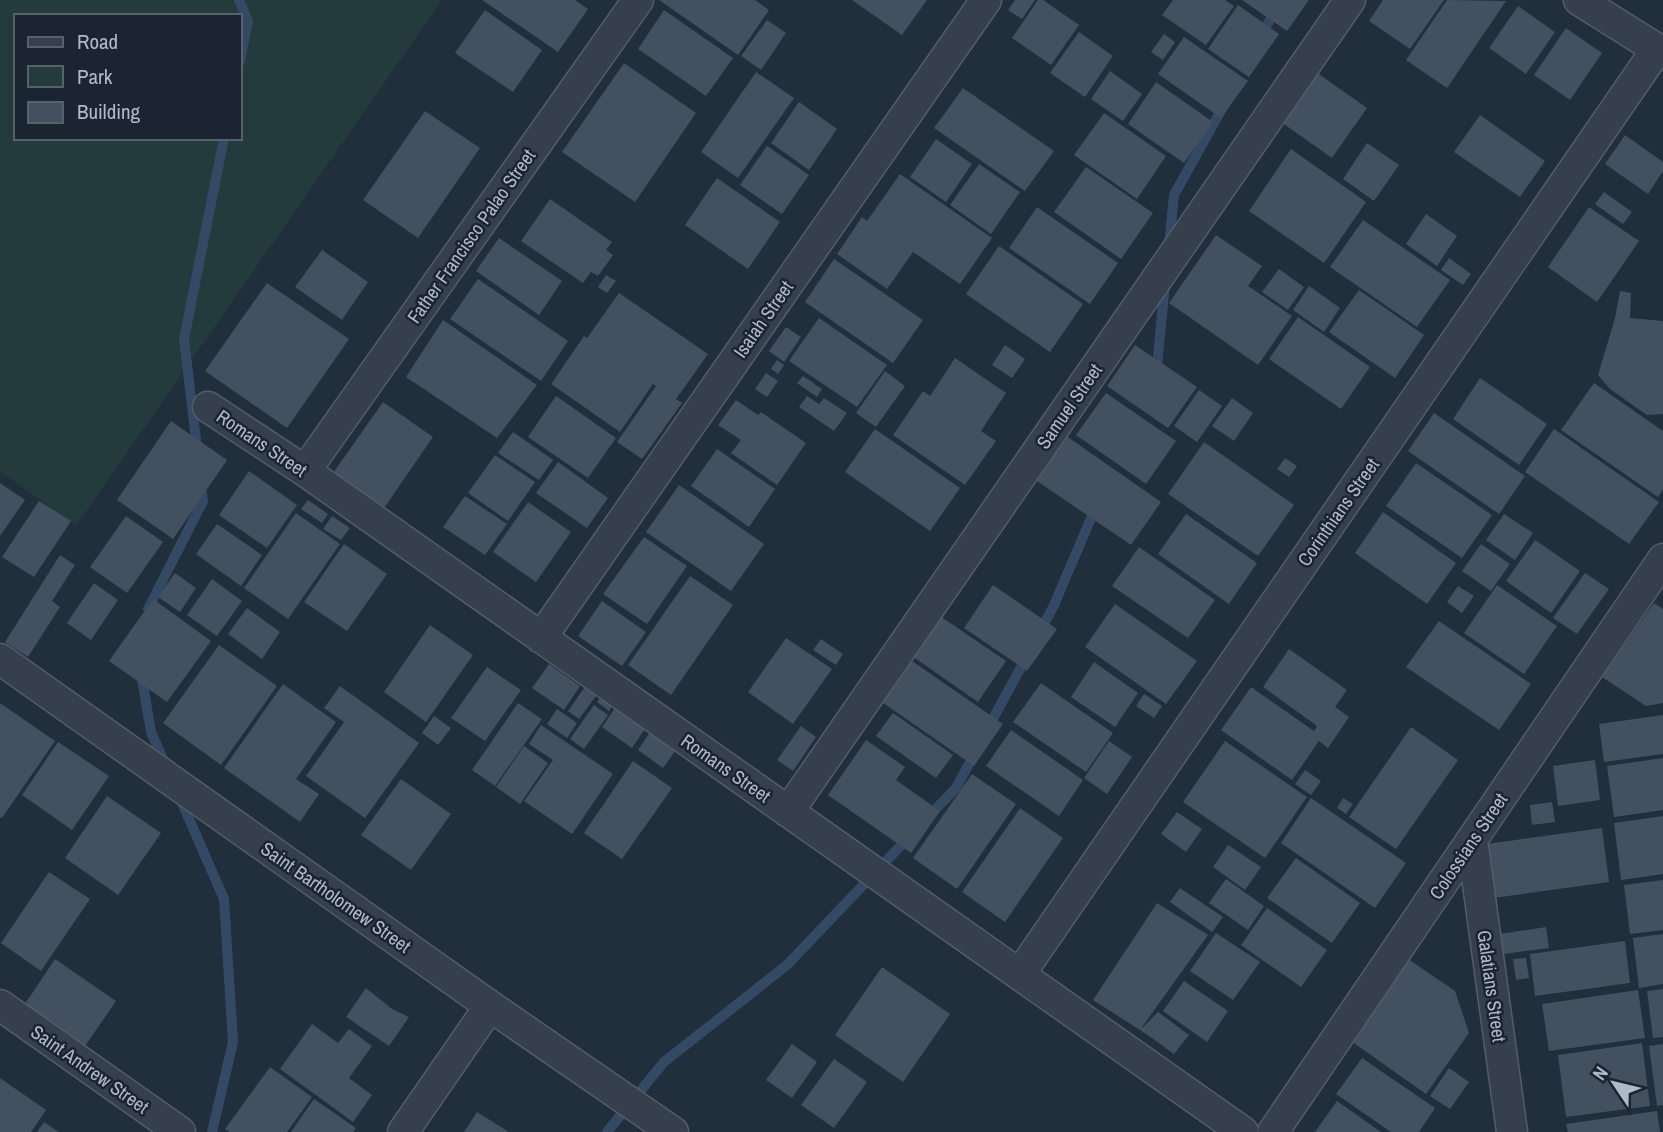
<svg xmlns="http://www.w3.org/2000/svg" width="1663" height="1132" viewBox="0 0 1663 1132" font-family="'Archivo Narrow',sans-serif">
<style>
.green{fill:#233b3d;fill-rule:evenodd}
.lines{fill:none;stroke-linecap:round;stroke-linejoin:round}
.stream{stroke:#344a64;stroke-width:10}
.building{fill:#425060}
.minor-casing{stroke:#535d6a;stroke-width:33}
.minor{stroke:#35404c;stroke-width:30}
.labels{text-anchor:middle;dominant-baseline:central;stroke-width:5;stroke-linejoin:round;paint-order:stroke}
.street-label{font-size:19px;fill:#b0bac8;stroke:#1a2531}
</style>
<rect width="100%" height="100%" fill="#212e3c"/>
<!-- green -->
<path class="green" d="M0 0H442L76 526 0 471ZM16 16H240V138H16Z"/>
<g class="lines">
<!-- stream -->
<path class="stream" d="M239 0 248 21 240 61
M1261 36 1281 0
M1169 245 1174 195 1224 105
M1154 373 1157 366 1165 284
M197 448 184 339 224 138
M148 609 203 501 201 484
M1040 632 1054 605 1095 509
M141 673 151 732 166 766
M988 728 1026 658
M179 796 224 899 233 1042 212 1132
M928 817 956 788 975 753
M607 1132 664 1062 787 965 908 838"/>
</g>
<!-- building -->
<path class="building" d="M482 0H575L588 9 558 52Z
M659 0H755L769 10 738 55Z
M852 0H927L902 35Z
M1015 0H1035L1022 19 1008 10Z
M1038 0H1043L1079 25 1051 65 1012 38Z
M1173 0H1225L1234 6 1206 45 1162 15Z
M1242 0H1309L1287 31Z
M1383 0H1444L1410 49 1369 21Z
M1447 0 1506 1 1447 88 1406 60Z
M1238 5 1279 34 1249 77 1208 49Z
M1518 6 1555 32 1526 74 1489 48Z
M485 10 542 50 513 92 455 53Z
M664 10 733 58 706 96 638 49Z
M767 20 786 33 761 70 741 56Z
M1566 28 1602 53 1570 100 1534 75Z
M1079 32 1113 56 1085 97 1050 73Z
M1164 34 1175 42 1163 60 1151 52Z
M1184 37 1248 81 1221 118 1158 74Z
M624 63 696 113 635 202 562 152Z
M1110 71 1142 94 1123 121 1091 99Z
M756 72 794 98 738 178 701 152Z
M1316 72 1367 108 1332 158 1281 122Z
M1156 82 1213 122 1184 163 1128 124Z
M963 88 1054 151 1025 191 934 128Z
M799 102 837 129 809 170 771 143Z
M425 111 480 148 418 238 363 200Z
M1104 113 1166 156 1137 199 1074 155Z
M1480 115 1545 161 1520 197 1454 152Z
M1625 135 1663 162V171L1648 194 1605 164Z
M936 139 972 164 946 202 910 177Z
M1367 143 1399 165 1374 201 1343 179Z
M767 146 809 175 782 214 740 185Z
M1291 149 1366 202 1324 263 1249 211Z
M979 164 1020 192 991 234 950 205Z
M1086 167 1153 213 1121 259 1054 212Z
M900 174 992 238 960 284 913 252 887 289 837 254 862 217 867 221Z
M717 178 780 222 748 269 685 225Z
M1604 192 1632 212 1623 224 1595 204Z
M550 199 612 242 606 250 613 255 598 276 591 272 583 283 521 241Z
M1037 207 1118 263 1090 304 1009 248Z
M1589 207 1639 241 1597 302 1548 267Z
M1426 214 1457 236 1437 266 1406 244Z
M1363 220 1450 280 1417 327 1330 267Z
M1216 235 1262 266 1248 286 1292 316 1258 365 1169 303Z
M499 238 562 281 539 315 476 271Z
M999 246 1083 304 1050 352 966 294Z
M322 250 368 282 342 320 295 287Z
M1449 258 1471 274 1463 285 1441 270Z
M834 259 923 320 893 363 805 302Z
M1279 269 1304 287 1288 310 1262 292Z
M606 275 616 281 607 293 598 287Z
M478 279 568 341 541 381 450 319Z
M267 283 349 339 287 428 205 371Z
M1309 286 1340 308 1324 332 1293 310Z
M1359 290 1424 335 1395 378 1329 332Z
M1620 291 1631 293 1630 318 1663 321V414L1647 415 1610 389 1598 375 1615 318Z
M619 293 708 354 676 399 682 403 642 459 617 442 656 386 653 384 620 432 551 384 584 336 587 338Z
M1298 317 1370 367 1341 409 1269 359Z
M819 318 887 365 857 407 789 361Z
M443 320 537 385 497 438 406 377Z
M786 327 801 337 784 362 769 351Z
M1005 345 1025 359 1012 378 992 365Z
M1135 345 1197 387 1168 428 1107 386Z
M955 358 1006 393 981 431 996 441 965 485 893 435 923 391 930 396Z
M777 360 784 365 778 374 771 369Z
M885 371 905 386 876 427 856 413Z
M766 373 778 381 767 397 755 389Z
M803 376 822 389 817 397 797 383Z
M1480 378 1547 424 1519 465 1453 419Z
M1594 383 1663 431V489L1658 497 1561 430Z
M1199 390 1222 406 1197 442 1174 426Z
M1106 393 1176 441 1146 484 1076 435Z
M556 396 616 438 588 478 528 437Z
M807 396 819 404 824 398 847 413 834 431 799 407Z
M1232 398 1253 413 1234 441 1212 426Z
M736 400 758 415 761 412 806 443 777 485 731 453 741 440 718 425Z
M383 402 433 437 382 511 331 476Z
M1434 413 1525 476 1499 514 1408 451Z
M171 421 227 460 173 539 117 500Z
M875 429 960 488 930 531 845 472Z
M1554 429 1659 502 1629 544 1525 472Z
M513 432 553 460 539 480 498 453Z
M1065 435 1161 502 1131 545 1034 479Z
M1204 442 1294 505 1258 556 1168 494Z
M717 449 775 489 749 527 691 486Z
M495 455 535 482 508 521 468 493Z
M1285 458 1297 466 1289 477 1277 469Z
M558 462 608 498 587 528 536 493Z
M1416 463 1492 515 1462 558 1386 506Z
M249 471 297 505 267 548 219 515Z
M0 483 25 500 0 536Z
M679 485 764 544 731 591 646 532Z
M465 496 507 524 485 555 443 527Z
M308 500 328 514 322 523 301 509Z
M39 501 71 521 34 577 2 557Z
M528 502 571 532 536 582 493 552Z
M1383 512 1456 563 1427 604 1355 553Z
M296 513 340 544 288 619 244 588Z
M1186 514 1257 563 1229 604 1158 554Z
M1504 514 1533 533 1515 560 1486 540Z
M126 516 163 542 127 593 90 567Z
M332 516 350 528 341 540 323 529Z
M217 524 262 555 241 586 196 554Z
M644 537 687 566 647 624 603 594Z
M1535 540 1580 571 1551 613 1506 581Z
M344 544 387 574 347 631 304 602Z
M1481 544 1510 564 1491 591 1462 571Z
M1139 547 1215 600 1188 638 1112 586Z
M60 555 75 565 52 601 60 607 28 657 5 642Z
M175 573 196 588 180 612 158 597Z
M1585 573 1609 589 1577 634 1553 618Z
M690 576 733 605 671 695 628 665Z
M212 579 242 601 217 636 187 615Z
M94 583 118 600 91 640 67 623Z
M993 585 1057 629 1027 671 964 628Z
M1497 585 1557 626 1524 674 1464 633Z
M1458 586 1474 596 1462 613 1447 602Z
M153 599 211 641 167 702 109 661Z
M602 601 646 632 622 666 578 636Z
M1654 603 1663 609V703L1646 706 1602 677Z
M1115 604 1197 661 1166 704 1085 647Z
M247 608 280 632 262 659 228 634Z
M940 616 1006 661 978 702 912 656Z
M1439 621 1531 684 1499 730 1406 667Z
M430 625 473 655 426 722 384 692Z
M786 638 832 669 793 724 748 692Z
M821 639 843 654 836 665 813 650Z
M219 645 277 686 221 765 163 723Z
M1289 649 1347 690 1335 707 1349 717 1328 748 1319 741 1292 780 1221 730 1251 687 1314 731 1317 726 1263 687Z
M905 656 1003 724 974 766 876 698Z
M1094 662 1138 693 1115 727 1071 697Z
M549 664 580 686 564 710 532 688Z
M487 667 521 690 485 741 451 718Z
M1041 683 1113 733 1086 772 1013 722Z
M283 684 336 722 296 779 319 794 300 822 224 768Z
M587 684 599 692 579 719 568 711Z
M340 686 419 743 365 818 306 776 344 722 324 708Z
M1144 694 1162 706 1154 718 1136 706Z
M602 695 614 703 609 711 597 702Z
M619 702 649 723 632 748 602 727Z
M0 703 55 741 2 818 0 817Z
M518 703 542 719 495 786 472 770Z
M594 705 608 715 584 749 570 739Z
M557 709 577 723 567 738 547 724Z
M893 713 953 755 936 778 876 736Z
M1663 715V754L1604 762 1599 724Z
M434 716 451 728 438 745 422 733Z
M541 725 613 774 572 834 524 801 553 760 529 744Z
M801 726 816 737 793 771 777 760Z
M1411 727 1458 760 1396 849 1349 817Z
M652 729 678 747 663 768 638 750Z
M1011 730 1083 780 1059 816 986 766Z
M866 740 905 767 896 780 940 811 911 853 828 795Z
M1109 741 1132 757 1107 794 1084 778Z
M1225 741 1307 797 1265 858 1183 802Z
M58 742 109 776 72 830 22 795Z
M524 746 548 763 520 804 496 787Z
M1663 758V810L1614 817 1607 766Z
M1595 760 1600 800 1558 806 1553 766Z
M633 761 672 788 622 859 584 833Z
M1305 770 1321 781 1311 795 1295 784Z
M972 774 1016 804 957 889 913 858Z
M401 779 451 814 411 870 361 835Z
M107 796 161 833 118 895 65 858Z
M1311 798 1406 863 1375 908 1281 843Z
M1343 798 1353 804 1346 814 1337 808Z
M1552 802 1555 822 1532 825 1530 805Z
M1020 808 1063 838 1005 922 962 892Z
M1177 812 1202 829 1186 852 1161 834Z
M1663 816V874L1621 880 1614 823Z
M1602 828 1609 882 1494 898 1487 844Z
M1228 845 1261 867 1245 890 1213 867Z
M1296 858 1360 903 1332 943 1267 898Z
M49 872 90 899 41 971 1 943Z
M1226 879 1264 906 1248 930 1209 903Z
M1663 880V930L1630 934 1624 885Z
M1180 888 1223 917 1212 932 1170 902Z
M1157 903 1208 935 1140 1030 1158 1012 1189 1035 1174 1054 1152 1038 1140 1030 1093 1000Z
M1267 908 1327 950 1301 987 1241 945Z
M1546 927 1549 948 1496 955 1494 935Z
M1216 933 1260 962 1233 1000 1190 971Z
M1663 934V984L1639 988 1633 938Z
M1625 941 1630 983 1535 996 1530 954Z
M1526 958 1529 978 1516 980 1513 959Z
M55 959 116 1001 85 1046 25 1004Z
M1408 959 1455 991 1469 1033 1426 1094 1351 1041Z
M882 967 950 1014 903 1082 835 1035Z
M1184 981 1228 1011 1207 1042 1163 1011Z
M366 988 392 1009 409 1017 389 1046 346 1017Z
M1663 989V1037L1653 1038 1647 991Z
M1638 990 1645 1038 1549 1051 1542 1004Z
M312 1024 338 1043 349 1029 372 1046 349 1078 372 1095 353 1122 280 1069Z
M1642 1043 1650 1106 1566 1117 1558 1055Z
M792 1044 817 1062 792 1098 766 1080Z
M1663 1044V1105L1657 1106 1649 1046Z
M1362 1058 1435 1108 1419 1132H1391L1336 1094Z
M834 1059 867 1082 834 1128 801 1105Z
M270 1067 312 1097 287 1132H230L225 1129Z
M1449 1068 1469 1082 1450 1109 1430 1096Z
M0 1078 46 1110 31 1132H0Z
M314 1099 356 1128 353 1132H291Z
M1337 1101 1381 1132H1315Z
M1657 1111 1660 1132H1568L1566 1124Z
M477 1112 509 1132H464Z
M44 1122 59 1132H37Z"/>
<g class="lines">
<defs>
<path id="minor" d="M1579 0 1657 49 1663 51
M208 407 305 471 1243 1132
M305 471 638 0
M541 638 986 0
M0 659 490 1006 673 1132
M788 812 1350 0
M1472 840 1512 1132
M1020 974 1657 49
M0 1005 180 1132
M403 1132 490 1006
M1273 1132 1663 559"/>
</defs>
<!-- minor casing -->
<use href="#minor" class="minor-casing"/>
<!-- minor -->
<use href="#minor" class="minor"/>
</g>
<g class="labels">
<!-- street labels -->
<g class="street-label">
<text transform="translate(471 236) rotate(-55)">Father Francisco Palao Street</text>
<text transform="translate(763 319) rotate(-55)">Isaiah Street</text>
<text transform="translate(1069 406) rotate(-55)">Samuel Street</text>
<text transform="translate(262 443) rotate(34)">Romans Street</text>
<text transform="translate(1338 512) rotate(-55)">Corinthians Street</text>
<text transform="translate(726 768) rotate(35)">Romans Street</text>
<text transform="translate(1468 846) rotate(-56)">Colossians Street</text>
<text transform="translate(336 897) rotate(35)">Saint Bartholomew Street</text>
<text transform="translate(1492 986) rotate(82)">Galatians Street</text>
<text transform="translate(90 1069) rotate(35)">Saint Andrew Street</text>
</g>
</g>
<!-- legend -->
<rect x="14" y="14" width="228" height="126" fill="#1a2531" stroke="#56616d" stroke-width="2"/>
<rect x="28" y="37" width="35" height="10" fill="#35404c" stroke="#56616d" stroke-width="2"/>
<text x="77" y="49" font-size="21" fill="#b0bac8">Road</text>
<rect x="28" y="66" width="35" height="21" fill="#233b3d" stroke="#56616d" stroke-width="2"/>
<text x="77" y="84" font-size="21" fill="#b0bac8">Park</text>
<rect x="28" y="102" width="35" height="21" fill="#425060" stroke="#56616d" stroke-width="2"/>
<text x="77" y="119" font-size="21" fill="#b0bac8">Building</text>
<!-- north arrow -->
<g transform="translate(1614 1083) rotate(305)" stroke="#1a2531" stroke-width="5" paint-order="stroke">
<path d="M0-5L12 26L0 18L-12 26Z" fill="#b0bac8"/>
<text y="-10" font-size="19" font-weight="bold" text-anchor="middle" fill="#b0bac8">N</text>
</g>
</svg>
